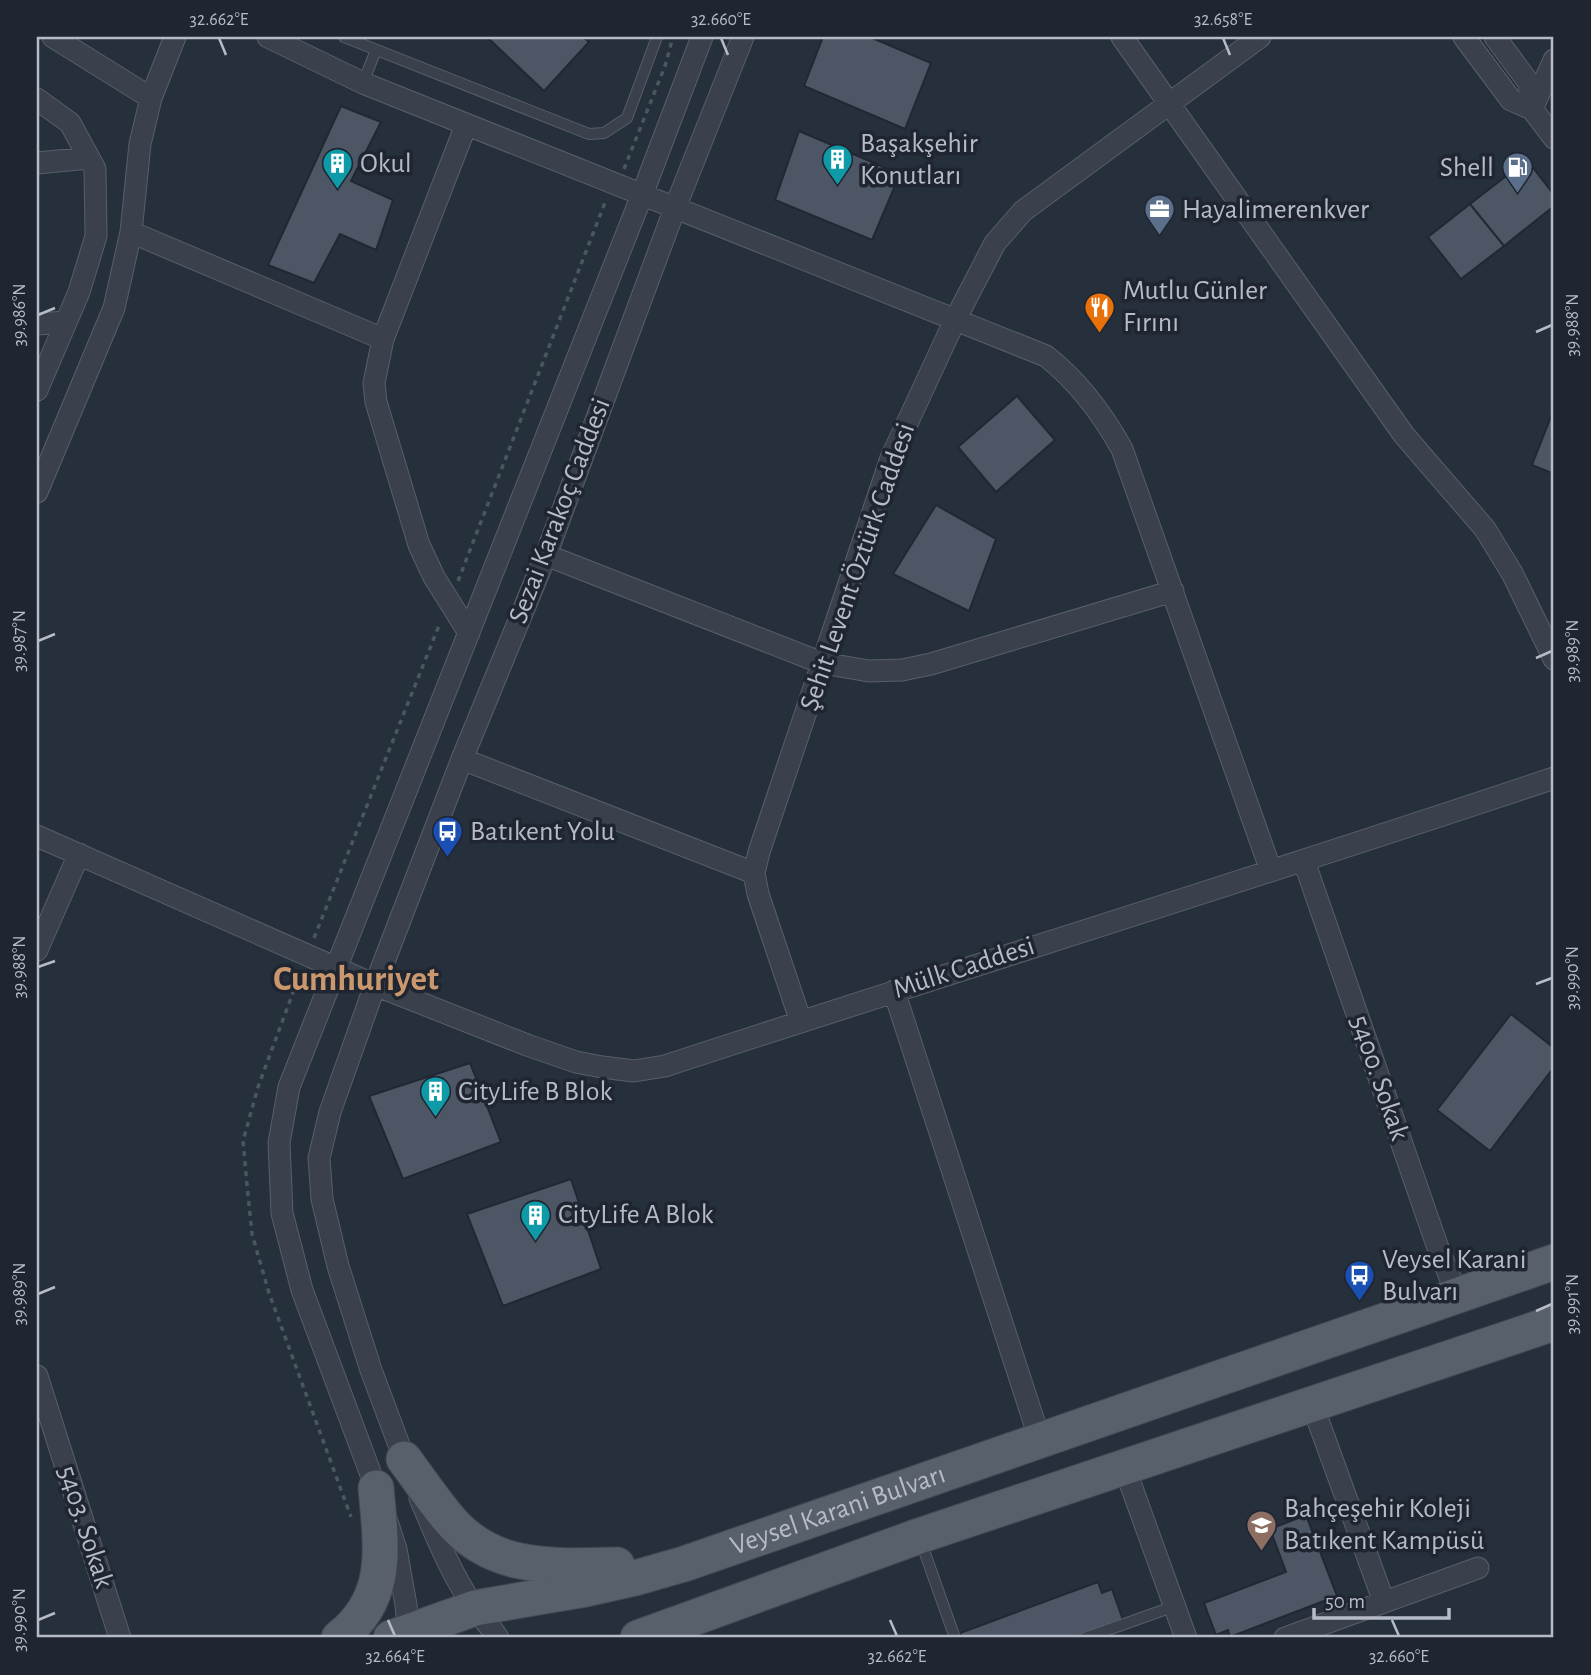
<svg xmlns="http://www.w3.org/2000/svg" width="1591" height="1675" viewBox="0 0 1591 1675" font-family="'Alegreya Sans',sans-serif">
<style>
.building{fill:#4d5665;stroke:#212833;stroke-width:2}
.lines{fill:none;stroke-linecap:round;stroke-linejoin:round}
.lane-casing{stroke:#585f6a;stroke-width:12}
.street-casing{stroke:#585f6a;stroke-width:23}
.primary-casing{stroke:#434a55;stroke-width:37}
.path{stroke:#48595c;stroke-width:3.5;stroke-dasharray:5 5;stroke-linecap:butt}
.lane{stroke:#3a414c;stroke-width:10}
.street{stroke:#3a414c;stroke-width:21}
.primary{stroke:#58606c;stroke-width:35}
.ticks{fill:none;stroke:#b6bcc7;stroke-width:2.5}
.labels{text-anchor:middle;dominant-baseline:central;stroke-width:7;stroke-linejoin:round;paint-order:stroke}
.poi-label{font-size:28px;fill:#b6bcc7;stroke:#1f2631;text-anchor:start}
.street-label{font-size:28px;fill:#b6bcc7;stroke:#1f2631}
.district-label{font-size:35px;font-weight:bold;fill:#cb986d;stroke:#1f2631}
.neatline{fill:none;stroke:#b6bcc7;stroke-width:2.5}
.ticks-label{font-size:18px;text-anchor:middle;fill:#b6bcc7}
</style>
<rect width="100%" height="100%" fill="#262f3c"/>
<!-- building -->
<path class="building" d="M487 37H583L589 42 544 91Z
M823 37H870L931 63 905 129 804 86Z
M341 106 381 122 351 181 393 200 376 250 340 234 314 283 268 265Z
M799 131 900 174 872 240 775 200Z
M1527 160 1554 195V206L1504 246 1470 204Z
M1470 204 1504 246 1461 279 1428 237Z
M1017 396 1055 440 996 492 958 447Z
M1554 409V474L1532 465Z
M936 505 996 539 969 611 893 574Z
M1511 1014 1554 1048V1067L1490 1151 1437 1110Z
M470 1063 501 1142 403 1179 369 1096Z
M571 1179 601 1269 503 1306 467 1214Z
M1306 1515 1337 1596 1230 1637 1228 1630 1216 1635 1204 1603 1286 1572 1270 1529Z
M1098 1582 1102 1593 1112 1589 1123 1620 1073 1638H962L960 1633Z"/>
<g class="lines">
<defs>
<path id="lane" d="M344 37 589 134 604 133 627 118 657 37
M363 83 376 50
M921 1542 955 1638
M1085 1638 1175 1606"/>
<path id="street" d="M53 37 151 98
M268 37 363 83 1046 356C1079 382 1102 413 1122 449L1271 871
M1122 37 1404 435 1485 529 1512 573 1554 659
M1464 37 1511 100 1532 109
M1495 37 1529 83 1532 109 1554 138
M37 99 70 123 95 169 96 236 79 292 37 390
M1533 107 1554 60
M466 125 383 339 374 383 376 402 419 545 434 577 469 633
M37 163 89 158
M131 232 383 339
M37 324 66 322
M37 492 114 308 131 232 140 144 151 98 175 37
M546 555 822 663 869 671 902 670 931 664 1173 591
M462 759 754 873
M37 836 375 985 527 1045 576 1062 602 1067 634 1071 665 1066C961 969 1259 877 1554 778
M1304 861 1438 1248 1457 1294
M37 950 79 854
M894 991 1040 1440
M801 1022 758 894 754 873 759 852 891 458 955 320 995 243 1023 211 1260 37
M37 1376 120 1638
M1312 1404 1384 1602
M1124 1466 1186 1638
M408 1469 371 1370 338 1266 322 1199 319 1158 330 1112 375 985 462 759 546 555 675 208 743 37
M420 1498C436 1536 451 1574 474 1607 482 1618 491 1627 498 1638
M409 1638 406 1605 396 1549 376 1488 302 1290 282 1213 279 1143 289 1087 642 195 702 37
M1285 1638 1478 1568"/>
<g id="primary">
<path d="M404 1459C419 1479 433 1500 449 1519 493 1572 555 1566 617 1565"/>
<path d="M339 1638C391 1598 381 1546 376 1488"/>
<path id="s1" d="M391 1638 475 1608 586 1589 635 1578 684 1564 1554 1262"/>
<path d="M638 1638 919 1536 1554 1323"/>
</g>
</defs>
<!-- lane casing -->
<use href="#lane" class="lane-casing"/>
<!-- street casing -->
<use href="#street" class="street-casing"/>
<!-- primary casing -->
<use href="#primary" class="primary-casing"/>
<!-- path -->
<path class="path" d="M624 169 665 66 673 37
M458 581 606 200
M314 938 440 623
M301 971 258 1087 243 1141 247 1185 252 1234 269 1293 351 1517"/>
<!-- lane -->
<use href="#lane" class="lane"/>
<!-- street -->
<use href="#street" class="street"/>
<!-- primary -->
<use href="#primary" class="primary"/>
</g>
<!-- ticks -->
<path class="ticks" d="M219 38 226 55M721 38 728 55M1223 38 1230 55M38 315 55 308M1536 332 1552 325M38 641 55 634M1536 658 1552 651M38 967 55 961M1536 984 1552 978M38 1294 55 1287M1536 1311 1552 1304M38 1620 55 1613M388 1620 395 1636M890 1620 897 1636M1392 1620 1399 1636"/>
<!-- icons -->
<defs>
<symbol id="building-pin" viewBox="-11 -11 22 30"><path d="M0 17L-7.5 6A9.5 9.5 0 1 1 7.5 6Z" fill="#0f9aa8" stroke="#1f2631"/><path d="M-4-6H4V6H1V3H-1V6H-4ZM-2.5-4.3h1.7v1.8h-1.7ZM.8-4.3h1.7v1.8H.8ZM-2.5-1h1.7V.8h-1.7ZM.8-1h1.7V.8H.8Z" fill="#fff"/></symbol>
<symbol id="fuel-pin" viewBox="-11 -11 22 30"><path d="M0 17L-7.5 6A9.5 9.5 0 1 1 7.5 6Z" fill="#5c6f8a" stroke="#1f2631"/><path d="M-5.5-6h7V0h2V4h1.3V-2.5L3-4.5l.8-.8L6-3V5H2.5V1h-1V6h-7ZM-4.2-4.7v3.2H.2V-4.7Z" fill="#fff"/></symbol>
<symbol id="office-pin" viewBox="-11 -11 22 30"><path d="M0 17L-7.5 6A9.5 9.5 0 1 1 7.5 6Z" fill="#5c6f8a" stroke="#1f2631"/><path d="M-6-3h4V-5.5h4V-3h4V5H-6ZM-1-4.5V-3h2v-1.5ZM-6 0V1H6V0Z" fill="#fff"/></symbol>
<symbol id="restaurant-pin" viewBox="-11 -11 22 30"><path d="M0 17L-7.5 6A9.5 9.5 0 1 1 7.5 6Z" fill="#e8710a" stroke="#1f2631"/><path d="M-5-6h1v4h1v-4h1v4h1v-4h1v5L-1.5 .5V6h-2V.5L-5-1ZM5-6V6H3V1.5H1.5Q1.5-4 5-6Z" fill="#fff"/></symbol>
<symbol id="bus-pin" viewBox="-11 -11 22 30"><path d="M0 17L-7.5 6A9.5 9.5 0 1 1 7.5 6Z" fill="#1a4fb4" stroke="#1f2631"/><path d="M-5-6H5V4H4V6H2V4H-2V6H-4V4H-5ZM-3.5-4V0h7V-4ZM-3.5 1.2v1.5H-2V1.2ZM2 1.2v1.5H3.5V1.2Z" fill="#fff"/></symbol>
<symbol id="school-pin" viewBox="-11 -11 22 30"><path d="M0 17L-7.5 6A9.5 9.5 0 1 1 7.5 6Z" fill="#8d6e63" stroke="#1f2631"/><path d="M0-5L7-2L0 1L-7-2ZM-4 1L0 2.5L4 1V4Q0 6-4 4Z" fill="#fff"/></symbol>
</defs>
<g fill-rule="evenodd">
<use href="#building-pin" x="820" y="142" width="35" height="47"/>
<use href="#building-pin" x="320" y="146" width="35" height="47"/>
<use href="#fuel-pin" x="1500" y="150" width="35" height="47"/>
<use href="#office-pin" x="1142" y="192" width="35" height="47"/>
<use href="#restaurant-pin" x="1082" y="290" width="35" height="47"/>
<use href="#bus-pin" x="430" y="814" width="35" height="47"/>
<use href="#building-pin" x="418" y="1074" width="35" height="47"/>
<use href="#building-pin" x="518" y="1198" width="35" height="47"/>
<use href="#bus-pin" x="1342" y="1258" width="35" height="47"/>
<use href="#school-pin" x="1244" y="1508" width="35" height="47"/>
</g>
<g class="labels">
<!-- poi labels -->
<g class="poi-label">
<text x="860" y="144">Başakşehir<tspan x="860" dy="32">Konutları</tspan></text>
<text x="360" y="164">Okul</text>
<text x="1494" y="168" text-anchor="end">Shell</text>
<text x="1182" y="210">Hayalimerenkver</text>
<text x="1123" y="291">Mutlu Günler<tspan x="1123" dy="32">Fırını</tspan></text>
<text x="470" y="832">Batıkent Yolu</text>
<text x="458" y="1092">CityLife B Blok</text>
<text x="558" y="1215">CityLife A Blok</text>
<text x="1382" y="1260">Veysel Karani<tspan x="1382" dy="32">Bulvarı</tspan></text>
<text x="1284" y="1509">Bahçeşehir Koleji<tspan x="1284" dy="32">Batıkent Kampüsü</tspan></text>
</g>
<!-- street labels -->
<g class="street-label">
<text transform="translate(560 511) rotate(-69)">Sezai Karakoç Caddesi</text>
<text transform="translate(858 567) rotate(-71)">Şehit Levent Öztürk Caddesi</text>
<text transform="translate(964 968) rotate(-18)">Mülk Caddesi</text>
<text transform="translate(1379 1078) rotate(71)">5400. Sokak</text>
<text stroke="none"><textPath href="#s1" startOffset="466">Veysel Karani Bulvarı</textPath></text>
<text transform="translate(85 1527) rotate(72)">5403. Sokak</text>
</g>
<!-- district labels -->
<g class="district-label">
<text x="356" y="979">Cumhuriyet</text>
</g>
</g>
<!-- border -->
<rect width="1591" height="1675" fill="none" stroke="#1f2631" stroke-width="77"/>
<!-- scale -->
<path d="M1314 1608v10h135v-10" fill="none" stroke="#b6bcc7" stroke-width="3.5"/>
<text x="1325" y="1608" font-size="21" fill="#b6bcc7" stroke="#1f2631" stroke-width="5" paint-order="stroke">50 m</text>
<rect x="38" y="38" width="1514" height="1598" class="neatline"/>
<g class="ticks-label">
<text x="219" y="25">32.662°E</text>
<text x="721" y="25">32.660°E</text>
<text x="1223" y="25">32.658°E</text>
<text transform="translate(19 315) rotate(-90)" y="6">39.986°N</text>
<text transform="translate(1572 325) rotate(-90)" y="6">39.988°N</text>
<text transform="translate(19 641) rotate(-90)" y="6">39.987°N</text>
<text transform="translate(1572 651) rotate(-90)" y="6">39.989°N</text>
<text transform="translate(19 967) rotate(-90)" y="6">39.988°N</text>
<text transform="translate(1572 978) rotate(-90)" y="6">39.990°N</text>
<text transform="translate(19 1294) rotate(-90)" y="6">39.989°N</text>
<text transform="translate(1572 1304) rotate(-90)" y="6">39.991°N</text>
<text transform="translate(19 1620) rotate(-90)" y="6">39.990°N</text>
<text x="395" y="1662">32.664°E</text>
<text x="897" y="1662">32.662°E</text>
<text x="1399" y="1662">32.660°E</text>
</g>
</svg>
